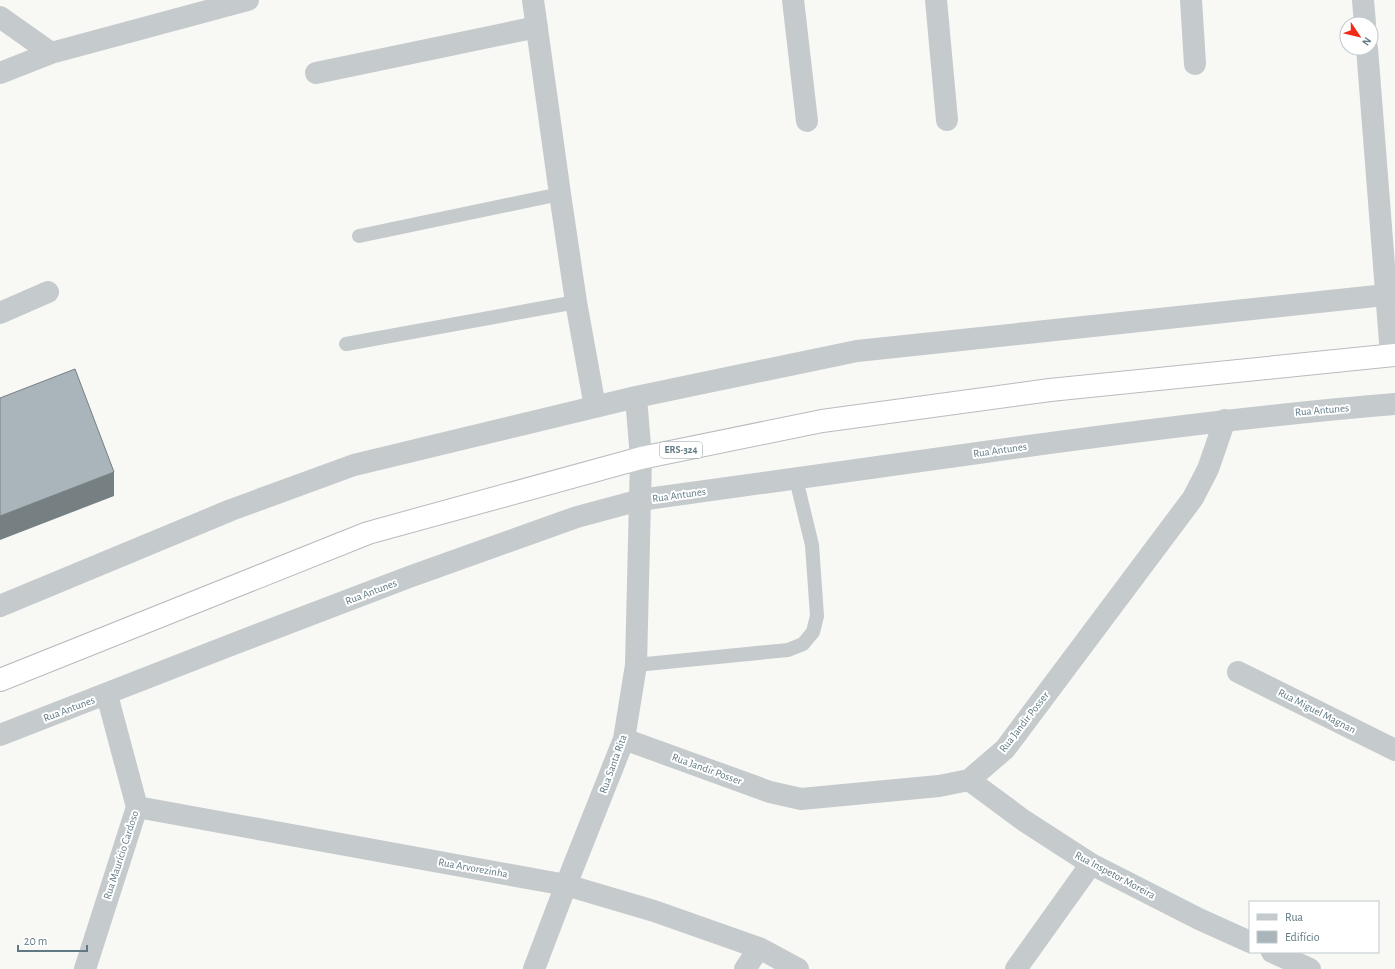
<svg xmlns="http://www.w3.org/2000/svg" width="1395" height="969" viewBox="0 0 1395 969" font-family="'Alegreya Sans',sans-serif">
<style>
.lines{fill:none;stroke-linecap:round;stroke-linejoin:round}
.highway-casing{stroke:#b7bcbf;stroke-width:24}
.lane{stroke:#c5cacd;stroke-width:14}
.street{stroke:#c5cacd;stroke-width:22}
.highway{stroke:#fff;stroke-width:22}
.shaded-wall{fill:#767f82}
.building{fill:#a9b5ba;stroke:#767f82}
.labels{text-anchor:middle;dominant-baseline:central;stroke-width:4;stroke-linejoin:round;paint-order:stroke}
.shield{fill:#fff;stroke:#90a1a8;stroke-width:1}
.shield-label{font-size:10px;font-weight:bold;fill:#607983}
.street-label{font-size:11px;fill:#607983;stroke:#fff}
</style>
<rect width="100%" height="100%" fill="#f8f8f5"/>
<g class="lines">
<defs>
<path id="highway" d="M0 680 368 533 641 458 822 421 1050 390 1395 355"/>
</defs>
<!-- highway casing -->
<use href="#highway" class="highway-casing"/>
<!-- lane -->
<path class="lane" d="M359 236 560 194
M346 344 576 302
M636 665 788 650 803 644 813 632 817 616 812 545 796 479"/>
<!-- street -->
<path class="street" d="M533 0 560 194 576 302 595 407
M793 0 807 121
M936 0 947 120
M1191 0 1195 64
M1363 0 1365 24
M0 17 51 53
M1367 48 1391 355
M0 73 51 53 248 0
M316 73 537 27
M0 313 48 292
M0 606 231 510 354 465 636 397 857 351 1395 294
M1238 672 1395 750
M0 735 236 643 409 577 577 517 640 500C755 484 870 468 985 452 1121 433 1258 415 1395 404
M624 739 770 792 801 799 939 786 969 780 1005 749 1193 498 1208 469 1225 420
M969 780 1023 820 1091 864 1199 919 1250 942
M137 807 566 885 654 911 759 948 798 969
M1272 952 1310 969
M85 969 137 807 107 695
M534 969 566 885 624 739 636 665 641 458 636 397
M745 969 759 948
M1016 969 1091 864"/>
<!-- highway -->
<use href="#highway" class="highway"/>
</g>
<!-- shaded-wall -->
<path class="shaded-wall" d="M114 472V496L0 540V516Z"/>
<!-- building -->
<path class="building" d="M75 369 114 472 0 516V398Z"/>
<g class="labels">
<!-- shield labels -->
<rect class="shield" x="660" y="442" width="42" height="16" rx="3"/>
<g class="shield-label">
<text x="681" y="450">ERS-324</text>
</g>
<!-- street labels -->
<g class="street-label">
<text transform="translate(1322 410) rotate(-5)">Rua Antunes</text>
<text transform="translate(1000 450) rotate(-8)">Rua Antunes</text>
<text transform="translate(679 495) rotate(-8)">Rua Antunes</text>
<text transform="translate(371 592) rotate(-21)">Rua Antunes</text>
<text transform="translate(69 709) rotate(-21)">Rua Antunes</text>
<text transform="translate(1317 711) rotate(27)">Rua Miguel Magnan</text>
<text transform="translate(1024 722) rotate(-52)">Rua Jandir Posser</text>
<text transform="translate(613 764) rotate(-70)">Rua Santa Rita</text>
<text transform="translate(707 769) rotate(20)">Rua Jandir Posser</text>
<text transform="translate(121 855) rotate(-72)">Rua Maurício Cardoso</text>
<text transform="translate(473 868) rotate(10)">Rua Arvorezinha</text>
<text transform="translate(1115 875) rotate(28)">Rua Inspetor Moreira</text>
</g>
</g>
<!-- legend -->
<rect x="1249" y="901" width="130" height="52" fill="#ffffff" stroke="#bfc9cd"/>
<rect x="1257" y="914" width="20" height="6" fill="#c5cacd" stroke="#bfc9cd"/>
<text x="1285" y="921" font-size="12" fill="#607983">Rua</text>
<rect x="1257" y="931" width="20" height="12" fill="#a9b5ba" stroke="#bfc9cd"/>
<text x="1285" y="941" font-size="12" fill="#607983">Edifício</text>
<!-- north arrow -->
<g transform="translate(1359 36) rotate(125)"><circle r="19" fill="#ffffff" stroke="#bfc9cd"/>
<path d="M0-3L7 15L0 10L-7 15Z" fill="#f42a19"/>
<text y="-6" font-size="11" font-weight="bold" text-anchor="middle" fill="#607983">N</text>
</g>
<!-- scale -->
<path d="M18 945v6h69v-6" fill="none" stroke="#607983" stroke-width="2"/>
<text x="24" y="945" font-size="12" fill="#607983" stroke="#ffffff" stroke-width="3" paint-order="stroke">20 m</text>
</svg>
